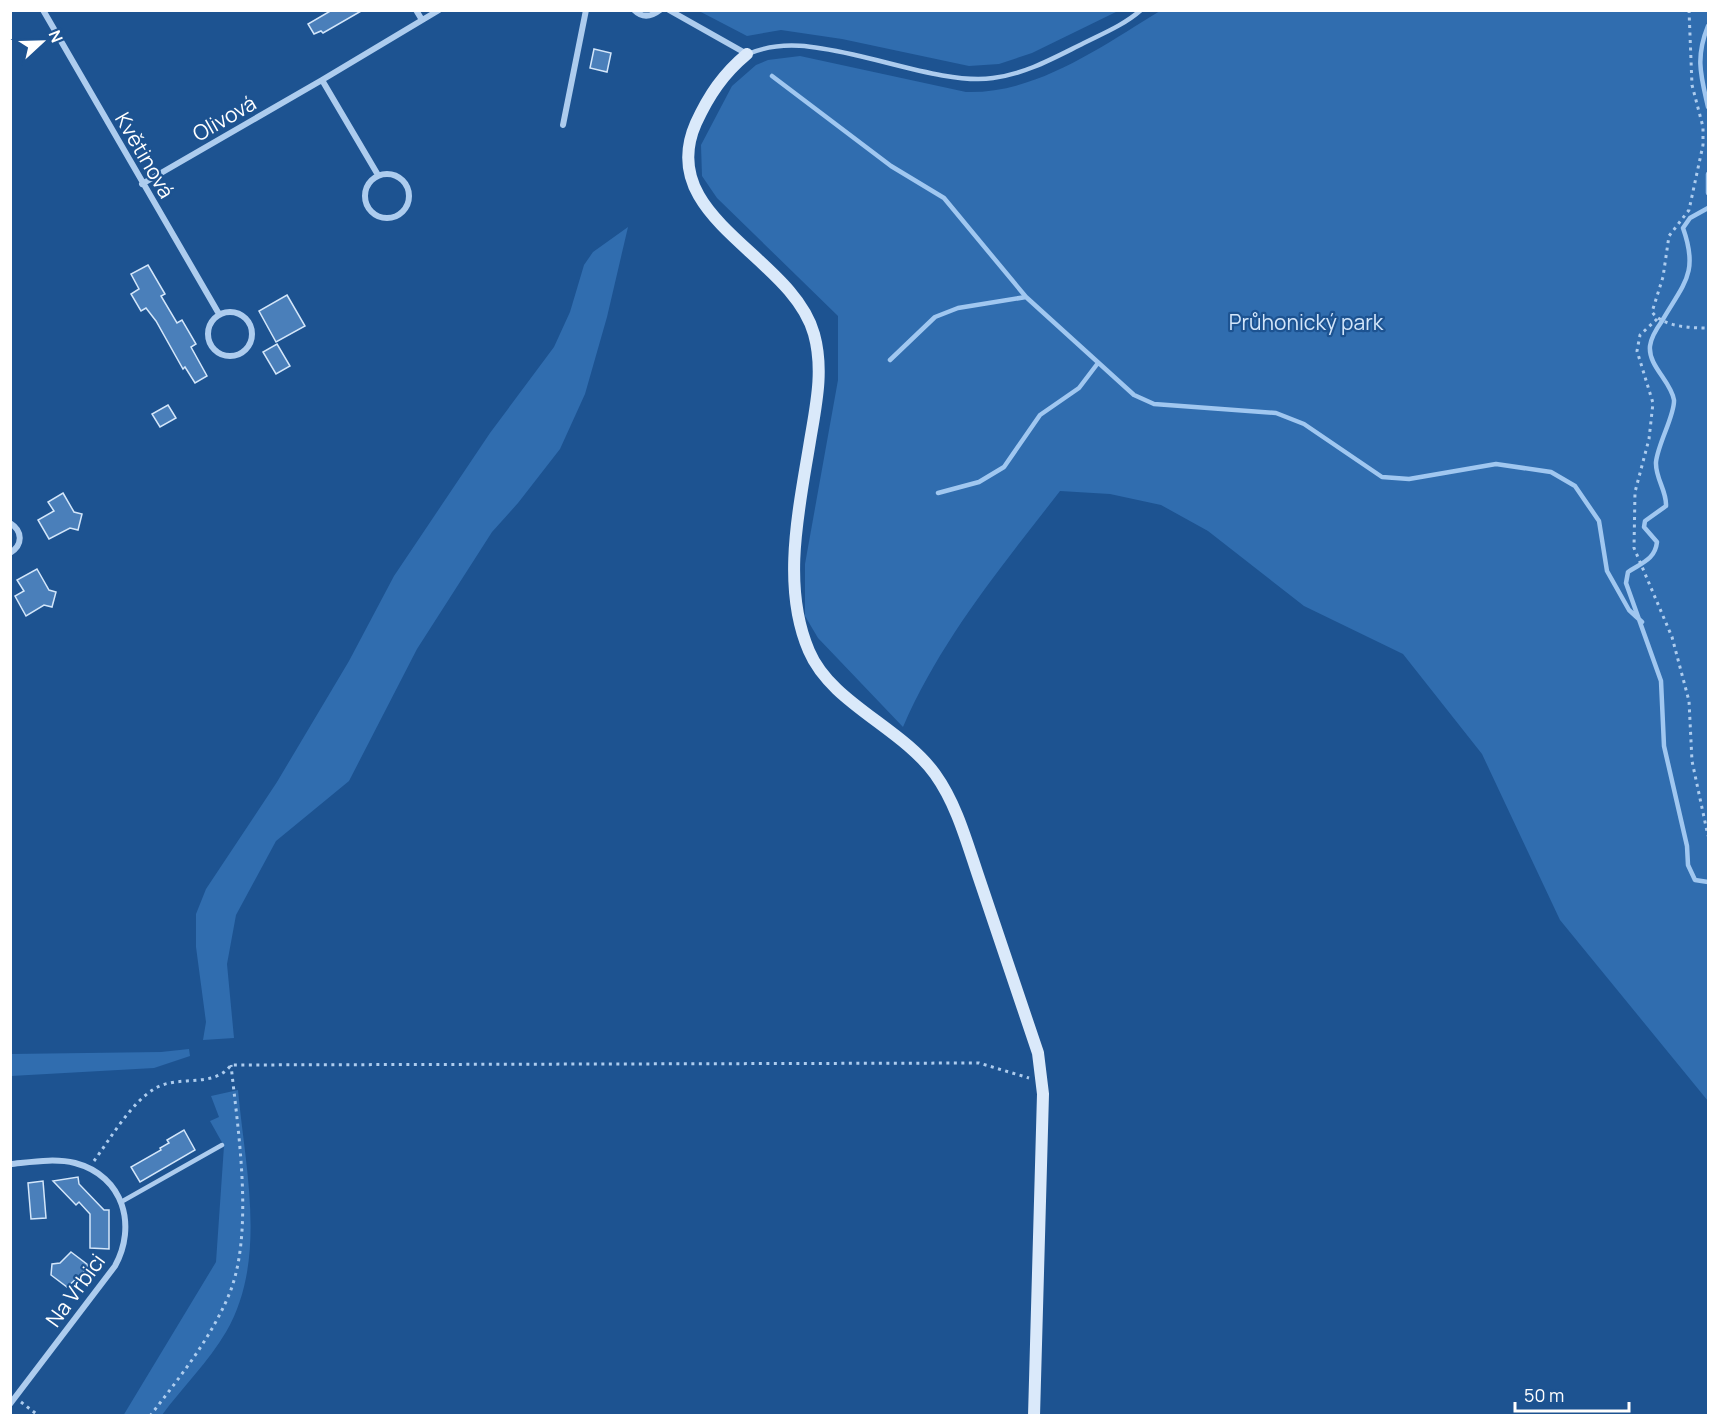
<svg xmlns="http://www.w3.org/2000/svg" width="1719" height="1426" viewBox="0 0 1719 1426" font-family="Manrope,sans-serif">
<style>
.green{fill:#306daf}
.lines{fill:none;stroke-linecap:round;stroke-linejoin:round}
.stream{stroke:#a0c7f0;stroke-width:4.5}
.building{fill:#4a7fba;stroke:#d3e6fa;stroke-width:1.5}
.path{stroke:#adccee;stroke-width:3;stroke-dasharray:3 4.5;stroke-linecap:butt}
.lane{stroke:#adccee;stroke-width:4.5}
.street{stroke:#adccee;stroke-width:6}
.secondary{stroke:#dae9fa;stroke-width:12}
.labels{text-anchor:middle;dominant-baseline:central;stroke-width:4.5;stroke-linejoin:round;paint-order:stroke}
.street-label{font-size:21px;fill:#fff;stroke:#1d5391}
.park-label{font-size:21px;fill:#d3e6fa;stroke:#1d5391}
</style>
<rect width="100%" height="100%" fill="#1d5391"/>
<!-- green -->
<path class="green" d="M699 11H1118L1032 53 999 64 969 66 842 39 781 30 747 36Z
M1160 11H1708V1101L1560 920 1482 754 1403 654 1304 606 1208 531 1161 505 1110 494 1060 491C1002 566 941 639 903 727L818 638 805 616V564L838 380V316L717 198 702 176 701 145 732 86 756 65 768 60 800 56 966 92C1037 94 1102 46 1160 11Z
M628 227 607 317 585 394 560 449 518 503 492 532 417 649 349 781 276 841 236 915 227 964 234 1038 203 1040 206 1022 196 947V914L206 889 277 782 349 661 394 576 490 433 554 347 570 312 584 265 593 252Z
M189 1049 190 1056 154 1068 11 1076V1054L161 1052Z
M238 1090C245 1168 268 1260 226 1332 209 1361 182 1388 162 1415L123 1416 216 1262 224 1146 210 1121 219 1117 211 1096Z"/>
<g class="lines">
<!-- stream -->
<path class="stream" d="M1708 26C1695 58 1701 76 1708 107
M772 76 891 166 944 198 1026 297 1134 395 1154 404 1276 413 1304 424 1382 477 1409 479 1496 464 1551 472 1575 486 1599 521 1607 571 1629 610 1642 622
M1708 174V193
M1708 208 1690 218 1683 228C1699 273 1684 283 1662 321 1657 328 1651 337 1650 346 1648 366 1671 381 1674 400 1675 415 1658 443 1656 462 1655 478 1667 491 1666 506L1645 521 1644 527 1657 542C1655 560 1641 563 1628 572L1626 583 1661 681 1664 746 1687 846 1688 865 1695 880 1708 882
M890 360 935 317 958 308 1026 297
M938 493 979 482 1004 467 1040 415 1079 388 1098 363"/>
</g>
<!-- building -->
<path class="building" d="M332 10H363L323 33 321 31 314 34 308 24Z
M594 49 611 53 607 72 590 68Z
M148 265 165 294 161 296 177 323 182 320 196 344 191 347 207 376 195 383 185 367 183 369 156 321 146 308 141 311 131 294 139 289 131 274Z
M287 295 305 326 276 342 259 311Z
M277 344 290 366 276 374 263 352Z
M168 405 176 418 160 427 152 414Z
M63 493 74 512 82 514 78 530 70 528 49 539 38 520 54 511 48 502Z
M37 569 49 590 56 592 52 607 44 605 26 616 15 596 24 591 17 580Z
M184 1130 195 1150 140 1182 131 1167 161 1150 160 1148 169 1143 167 1140Z
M78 1177 79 1184 104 1210H109V1249L90 1248V1214L79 1202 76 1205 53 1181Z
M43 1181 46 1218 31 1219 28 1183Z
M71 1252 88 1265 78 1282 75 1280 67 1287 51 1275 52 1264 60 1263Z"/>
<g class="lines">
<!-- path -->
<path class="path" d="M1689 10 1692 85 1703 127V145L1689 210 1669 236 1663 277 1652 312C1663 327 1691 328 1708 328
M1657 319 1640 335 1637 351 1653 403 1649 439 1635 492 1634 548 1672 637 1689 701 1692 761 1708 836
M94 1161C110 1139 131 1103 154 1089 177 1074 214 1089 231 1065L979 1063 1029 1078
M21 1402 39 1416
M150 1416C179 1378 209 1341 228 1297 255 1236 238 1131 231 1065"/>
<!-- lane -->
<path class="lane" d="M748 54C783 39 818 47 855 55 893 63 955 84 993 78 1024 74 1050 60 1078 46 1099 35 1123 26 1141 10
M121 1202 222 1145"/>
<!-- street -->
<path class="street" d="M43 10 219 314
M416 10 422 20
M634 10C642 18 651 17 660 10
M669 10 747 54
M563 125 586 10
M365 196a22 22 0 1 1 44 0a22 22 0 1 1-44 0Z
M378 175 322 80 439 10
M142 184 322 80
M208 334a22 22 0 1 1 44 0a22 22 0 1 1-44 0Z
M10 523C23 531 23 545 10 553
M10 1164C31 1162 55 1158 75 1163 124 1176 137 1226 115 1266L10 1404"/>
<!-- secondary -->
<path class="secondary" d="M747 54C723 74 709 95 696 123 654 218 792 255 814 334 824 370 816 405 810 441 799 509 781 586 809 651 831 703 901 727 935 774 958 806 968 847 981 884 1000 941 1019 997 1038 1053L1043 1094 1034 1416"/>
</g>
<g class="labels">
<!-- street labels -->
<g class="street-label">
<text transform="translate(224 118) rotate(-30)">Olivová</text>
<text transform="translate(145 155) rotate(60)">Květinová</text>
<text transform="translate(75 1290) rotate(-54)">Na Vrbici</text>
</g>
<!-- park labels -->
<g class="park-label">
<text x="1306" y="322">Průhonický park</text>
</g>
</g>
<!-- border -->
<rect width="1719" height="1426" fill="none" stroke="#ffffff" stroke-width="24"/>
<!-- north arrow -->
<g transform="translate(42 42) rotate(68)" stroke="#1d5391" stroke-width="4.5" paint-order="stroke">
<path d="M0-4.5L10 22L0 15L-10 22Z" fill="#ffffff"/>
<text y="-9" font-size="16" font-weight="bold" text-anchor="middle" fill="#ffffff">N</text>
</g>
<!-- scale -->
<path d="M1515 1402v9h114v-9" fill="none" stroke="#ffffff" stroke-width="3"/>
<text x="1524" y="1402" font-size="18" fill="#ffffff" stroke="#1d5391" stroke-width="4.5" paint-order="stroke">50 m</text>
</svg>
